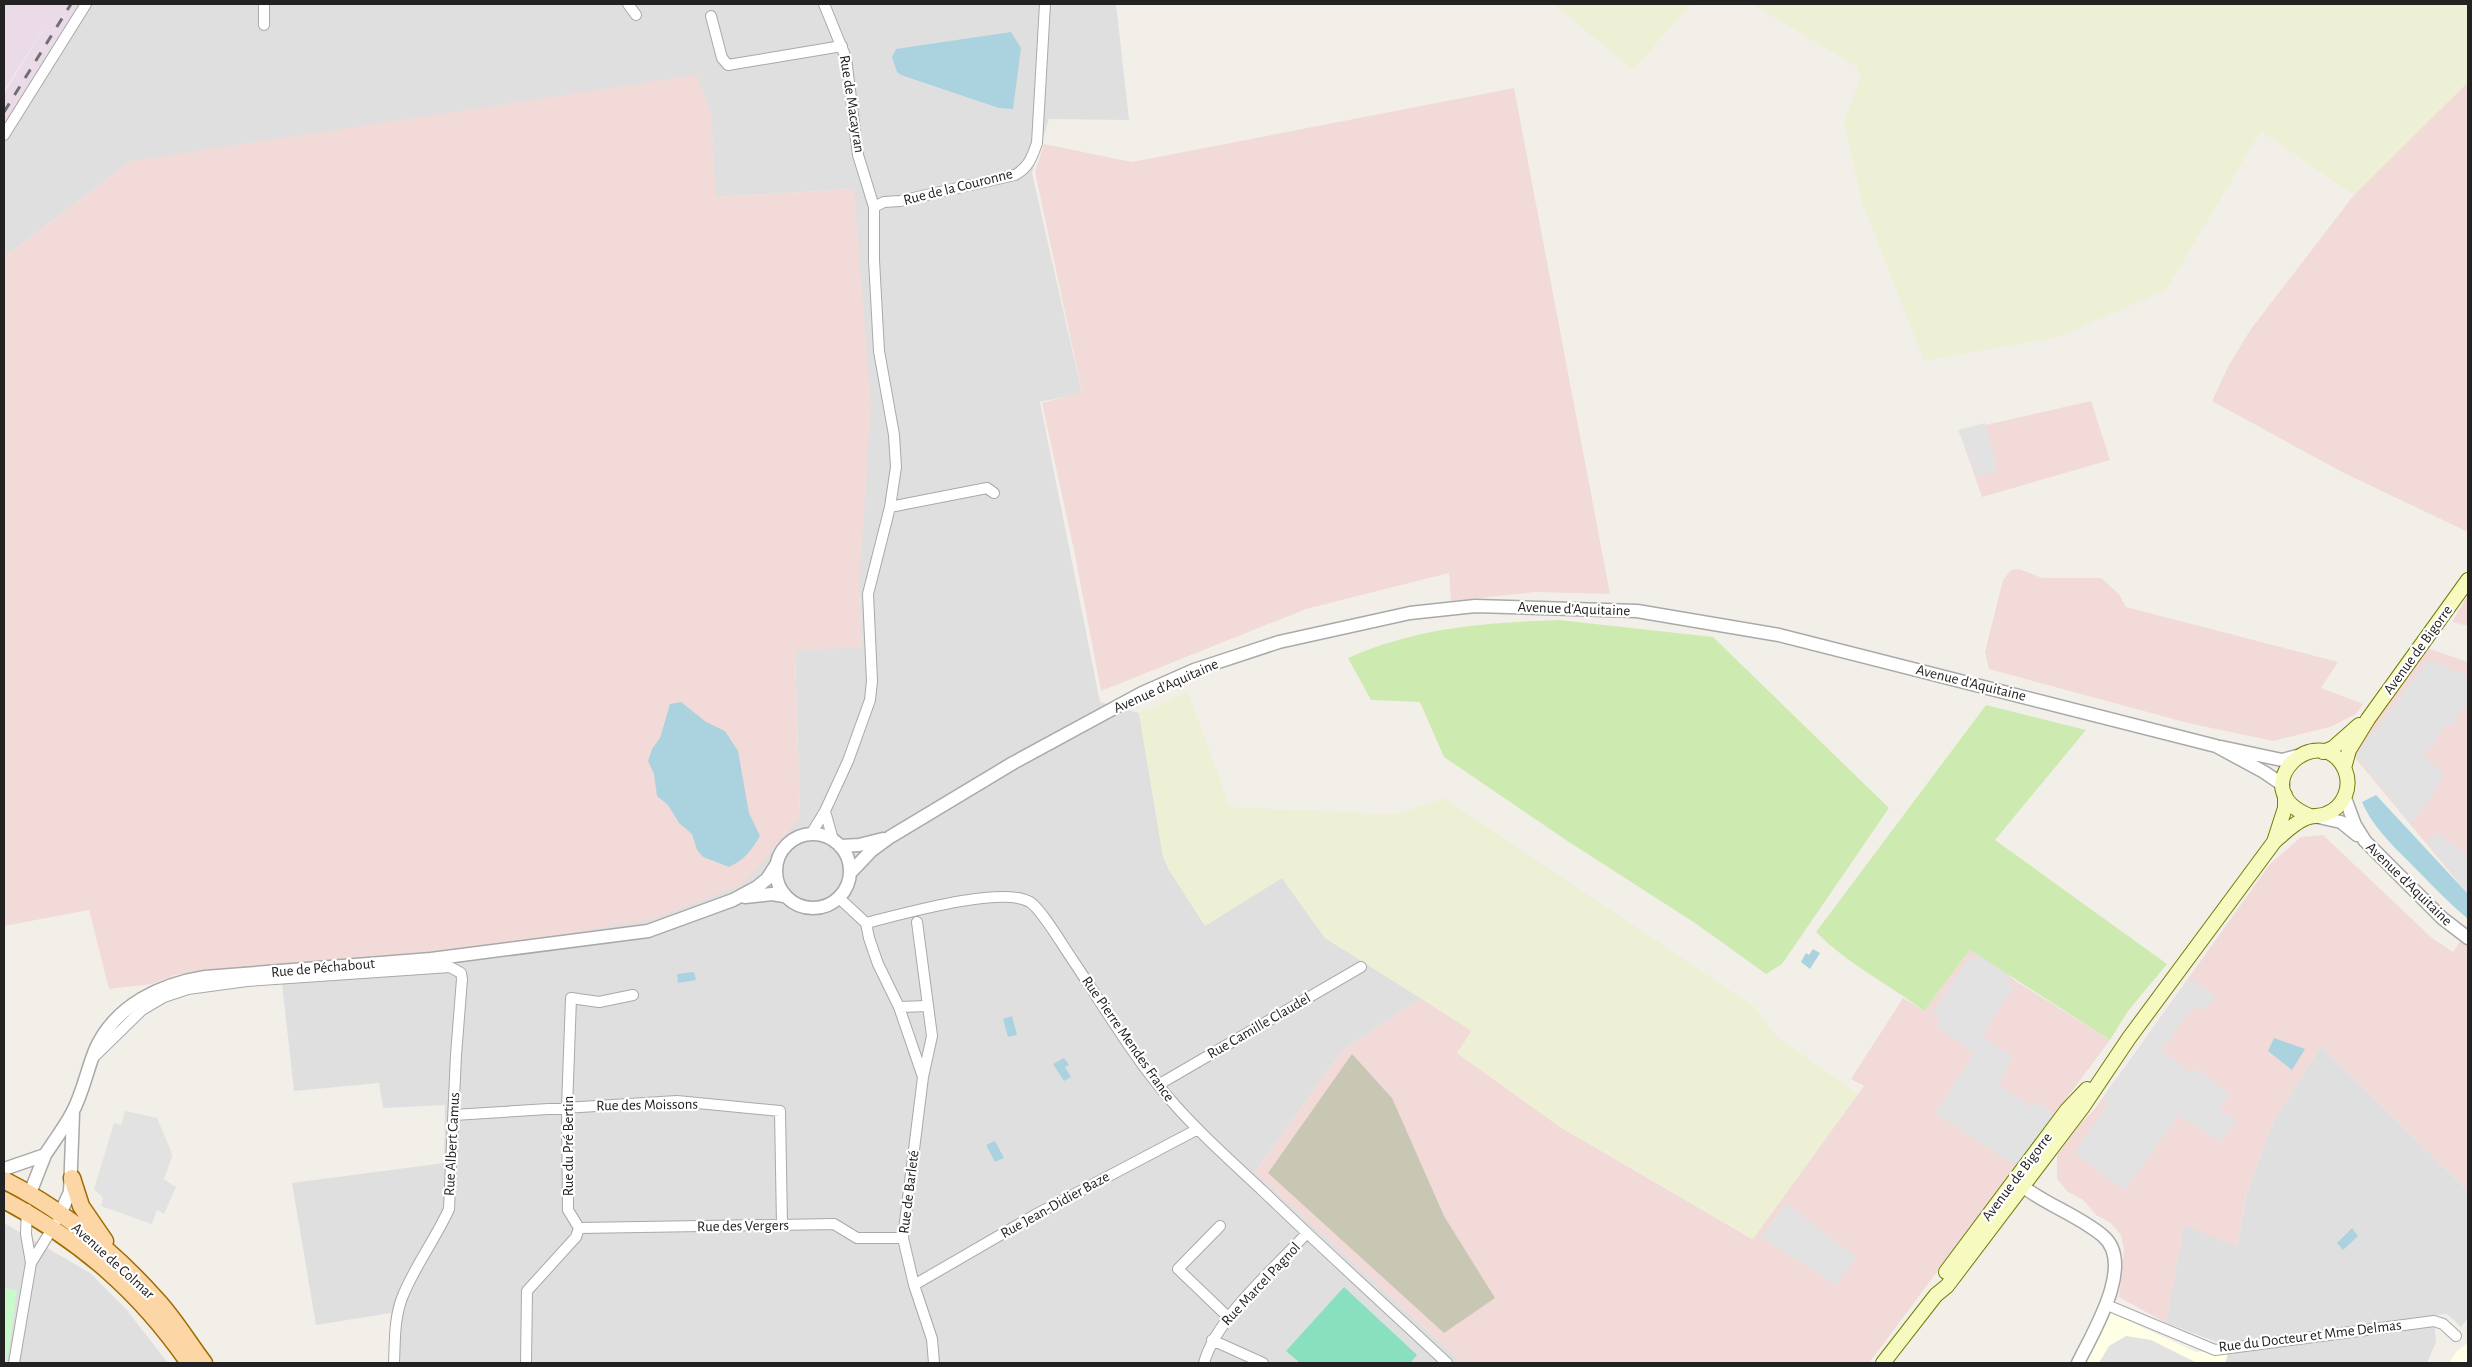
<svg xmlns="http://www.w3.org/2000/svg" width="2472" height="1367" viewBox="0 0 2472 1367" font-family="'Alegreya Sans',sans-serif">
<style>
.residential{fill:#e0dfdf}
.commercial{fill:#f2dad9}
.industrial{fill:#ebdbe8}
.education{fill:#ffffe5}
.construction{fill:#c7c7b4}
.farmland{fill:#eef0d5}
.grass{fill:#cdebb0}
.park{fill:#c8facc}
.pitch{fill:#88e0be}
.parking{fill:#e2e2e2}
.water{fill:#aad3df}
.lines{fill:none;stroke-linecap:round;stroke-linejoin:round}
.minor-casing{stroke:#a9a9a9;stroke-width:12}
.tertiary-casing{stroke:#a9a9a9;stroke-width:15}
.secondary-casing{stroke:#707d05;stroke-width:16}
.primary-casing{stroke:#a06b00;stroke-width:19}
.minor{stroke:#fff;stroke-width:10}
.tertiary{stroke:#fff;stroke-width:12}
.secondary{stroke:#f7fabf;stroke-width:14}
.primary{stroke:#fcd6a4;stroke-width:16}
.rail{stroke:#707070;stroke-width:3;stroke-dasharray:10 10;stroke-linecap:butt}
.labels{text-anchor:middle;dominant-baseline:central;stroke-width:4.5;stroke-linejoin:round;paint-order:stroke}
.street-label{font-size:15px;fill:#222;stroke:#fff}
</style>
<rect width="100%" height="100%" fill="#f2efe9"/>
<!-- residential -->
<path class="residential" d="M79 4H1116L1129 120 1049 119 1032 173 1082 393 1040 402 1100 702 1139 713 1163 856 1169 870 1205 925 1282 878 1325 938 1423 997 1342 1051 1255 1172 1463 1363H395L391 1313 316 1325 292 1183 444 1163 445 1105 383 1108 379 1083 294 1091 280 966 800 818 795 650 862 647 859 590 854 189 715 197 711 113 131 161 4 257V125Z
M2321 1046 2468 1191V1318L2461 1327 2447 1314 2434 1315 2436 1342 2427 1363H2226L2228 1354 2217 1342 2166 1323 2184 1224 2237 1246 2247 1193 2274 1120Z
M4 1223 90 1273 126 1309 168 1363H4Z"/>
<!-- commercial -->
<path class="commercial" d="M697 75 711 113 716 197 854 189 871 404 859 590 862 647 795 651 800 818 743 884 654 919 458 952 254 966 175 975 152 984 109 989 89 910 4 926V257L131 161Z
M2468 82V532L2342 472 2212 401 2229 365 2251 329 2354 195Z
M1514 88 1610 594 1535 592 1451 601 1449 573 1306 609 1101 691 1075 555 1042 403 1082 392 1035 172 1044 144 1132 162Z
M2091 401 2110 460 1982 497 1959 431Z
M2019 569 2042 578H2101L2119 594 2126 607 2338 662 2321 688 2363 704 2356 714 2330 727 2273 741 2188 723 1989 669 1985 652 2003 580 2011 570Z
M2468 595V626L2452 622Z
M2427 648 2468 662V894L2352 754Z
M2323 835 2432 938 2453 952 2464 935 2468 938V1191L2321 1046 2274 1120 2246 1196 2237 1247 2184 1225 2166 1323 2119 1297 2124 1249 2121 1235 2111 1223 2096 1215 2083 1200 2068 1192 2057 1179V1155L2080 1124 2094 1110 2270 864 2301 837Z
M1970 950 1989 960 2017 982 2110 1040 1869 1363H1463L1255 1172 1342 1051 1423 997 1472 1031 1457 1053 1560 1127 1752 1239 1864 1086 1851 1079 1903 998 1924 1011Z"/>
<!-- industrial -->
<path class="industrial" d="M4 4H79L4 125V93L58 6 4 91Z"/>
<!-- education -->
<path class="education" d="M2109 1312 2196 1352 2215 1350 2227 1354 2225 1363H2085Z
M2468 1343V1363H2449L2457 1351Z"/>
<!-- construction -->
<path class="construction" d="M1352 1054 1392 1098 1444 1216 1495 1298 1444 1333 1268 1173Z"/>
<!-- farmland -->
<path class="farmland" d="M1554 4H1691L1633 70Z
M1752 4H2468V82L2354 195 2261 131 2166 290 2058 337 1924 361 1862 202 1844 123 1860 79 1857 67Z
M1188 692 1230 807 1397 814 1444 798 1755 1007 1777 1037 1858 1094 1753 1239 1560 1127 1457 1053 1472 1031 1325 938 1282 878 1205 926 1169 870 1163 856 1139 713Z"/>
<!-- grass -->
<path class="grass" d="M1559 620 1713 637 1889 808 1782 964 1766 974 1695 923 1569 842 1444 757 1420 702 1371 700 1348 658C1419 627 1482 623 1559 620Z
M1986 705 2086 730 1995 840 2167 964 2128 1011 2110 1040 1970 950 1924 1011C1889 984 1847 964 1816 932Z"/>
<!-- park -->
<path class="park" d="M4 1288 17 1290 7 1363H4Z"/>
<!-- pitch -->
<path class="pitch" d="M1344 1287 1417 1355 1410 1363H1300L1286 1351Z"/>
<!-- parking -->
<path class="parking" d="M1985 423 1998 471 1977 476 1958 430Z
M2428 660 2468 676V704L2451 725H2447L2424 755 2445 775 2411 824 2356 755Z
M2437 833 2468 856V894L2427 841Z
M1978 955 2010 976 2007 982 2013 988 1982 1036 2013 1058 1998 1084 2031 1107 2035 1101 2056 1115 2021 1161 2016 1163H2011L1935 1113 1974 1053 1936 1026 1940 1017 1932 1012 1969 958 1975 961Z
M2190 978 2215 996 2203 1012 2194 1006 2161 1050 2191 1073 2196 1068 2231 1095 2219 1109 2236 1121 2220 1141 2178 1116 2125 1190 2074 1153 2105 1108 2106 1093Z
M125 1111 157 1118 171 1151 172 1157 164 1179 176 1187 164 1214 157 1210 152 1224 101 1206 103 1198 94 1189 114 1123 121 1125Z
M1785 1203 1856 1257 1836 1285 1761 1237Z
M2126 1336 2151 1340 2197 1363H2099L2109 1346Z"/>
<!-- water -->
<path class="water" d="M1011 32 1021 48 1013 109 999 108 901 75 897 72 892 57 896 49Z
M681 702 706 722 725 731 738 751 749 813 760 836C751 851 745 859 729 867L703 857 697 850 692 834 679 823 668 805 657 796 654 774 648 761 652 749 660 738 670 704Z
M2376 795 2468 894V919C2450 904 2434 887 2418 871 2397 849 2374 830 2362 802Z
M1813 949 1820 953 1810 969 1801 962 1806 953 1809 955Z
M694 972 696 980 678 983 677 974Z
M1012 1016 1017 1035 1008 1037 1003 1019Z
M2274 1038 2305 1049 2292 1070 2268 1051Z
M1064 1058 1069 1065 1065 1067 1071 1077 1064 1081 1053 1064Z
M995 1141 1004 1158 995 1162 986 1145Z
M2352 1228 2358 1236 2343 1250 2337 1243Z"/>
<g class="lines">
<defs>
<path id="minor" d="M264 4V25
M628 4 636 15
M711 16 722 58 728 65 842 46
M4 135 86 4
M874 207 884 202 900 201 1015 175C1029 167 1032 157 1037 143L1045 4
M890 507 987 488 994 493
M825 811 833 840
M811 834 825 811 848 761 870 700 872 681 868 594 890 507 896 467 894 435 879 351 874 260V207L858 155 846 58 824 4
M839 898 866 923 869 938 878 964 899 1007 923 1077 903 1238 914 1285 932 1339 934 1363
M917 922 932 1036 923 1077
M866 923C899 915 1002 885 1030 902 1042 910 1063 946 1072 959 1103 1005 1132 1055 1168 1097 1197 1131 1231 1161 1264 1192 1324 1250 1386 1306 1447 1363
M899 1007 928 1006
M95 1056 142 1010 164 997 188 989 247 981 450 967 461 973 462 979 456 1055 449 1209C435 1240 414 1267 402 1298 394 1319 395 1342 394 1363
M1158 1085 1361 967
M454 1115 677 1101 780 1111 782 1225
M1220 1226 1178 1269 1228 1317
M579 1228 834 1224 857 1238H903
M31 1263 55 1224
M914 1285 1033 1216 1198 1129
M2107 1305 2215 1350 2434 1321 2443 1324 2456 1336
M1212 1340 1263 1363
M14 1363 31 1263 26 1234 27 1209
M526 1363 527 1291 576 1237 579 1228 568 1210 567 1108 571 998 599 1002 633 995
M1204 1363C1216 1318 1275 1268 1307 1233"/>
<path id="tertiary" d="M2221 747 2282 760 2297 756
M2345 798 2355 825 2365 841 2442 918 2468 938
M2314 816 2341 822 2357 835
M776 871a37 37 0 1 1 74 0a37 37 0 1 1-74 0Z
M840 846 859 845 883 839
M850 873 871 851 890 837 1013 763 1142 693 1194 670 1279 642 1410 613 1475 606 1637 611 1779 635 2216 746 2264 772 2283 785
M745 897 772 894 784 896
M4 1169 45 1155C54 1141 64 1128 72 1113 83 1093 87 1069 96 1048 116 1005 161 984 205 977L431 959 648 931 733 900 757 887 767 879 776 865
M2018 1183C2044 1204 2080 1216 2103 1236 2136 1264 2092 1334 2078 1363
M30 1193 45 1155
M60 1214 70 1192 73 1114"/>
<path id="secondary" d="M2323 752 2333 748 2359 725
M2344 768 2349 750 2368 719 2468 580
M2274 842 2285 808V795
M1946 1272 2067 1110 2087 1089
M1883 1363 1936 1295 1947 1286 2082 1108 2129 1038 2274 842C2283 834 2293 824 2304 819 2311 815 2319 817 2326 814 2344 807 2352 787 2345 770 2321 716 2240 788 2310 816"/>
<path id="primary" d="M72 1178 81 1206 105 1241
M4 1180C61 1209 113 1251 156 1299 174 1318 188 1342 204 1363
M4 1200C81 1241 139 1291 189 1363"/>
</defs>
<!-- minor casing -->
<use href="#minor" class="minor-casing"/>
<!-- tertiary casing -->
<use href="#tertiary" class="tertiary-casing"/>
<!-- secondary casing -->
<use href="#secondary" class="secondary-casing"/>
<!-- primary casing -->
<use href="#primary" class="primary-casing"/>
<!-- minor -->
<use href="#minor" class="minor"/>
<!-- tertiary -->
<use href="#tertiary" class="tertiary"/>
<!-- secondary -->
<use href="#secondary" class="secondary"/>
<!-- primary -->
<use href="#primary" class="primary"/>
<!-- rail -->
<path class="rail" d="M4 112 71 4"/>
</g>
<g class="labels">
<!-- street labels -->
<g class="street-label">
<text transform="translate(852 104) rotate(81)">Rue de Macayran</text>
<text transform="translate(958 187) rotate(-14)">Rue de la Couronne</text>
<text transform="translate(1574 609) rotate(2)">Avenue d'Aquitaine</text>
<text transform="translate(2418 650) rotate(-54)">Avenue de Bigorre</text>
<text transform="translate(1971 683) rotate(14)">Avenue d'Aquitaine</text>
<text transform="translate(1166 686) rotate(-24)">Avenue d'Aquitaine</text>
<text transform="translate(2409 884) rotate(44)">Avenue d'Aquitaine</text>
<text transform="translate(323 968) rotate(-5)">Rue de Péchabout</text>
<text transform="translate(1259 1026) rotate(-30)">Rue Camille Claudel</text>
<text transform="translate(1128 1039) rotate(55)">Rue Pierre Mendes France</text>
<text transform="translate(647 1105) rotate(-1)">Rue des Moissons</text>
<text transform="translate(452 1144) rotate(-87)">Rue Albert Camus</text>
<text transform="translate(568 1146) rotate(-90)">Rue du Pré Bertin</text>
<text transform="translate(2017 1177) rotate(-53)">Avenue de Bigorre</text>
<text transform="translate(909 1192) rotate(-83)">Rue de Barleté</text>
<text transform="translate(1055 1205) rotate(-29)">Rue Jean-Didier Baze</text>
<text transform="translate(743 1226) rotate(-1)">Rue des Vergers</text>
<text transform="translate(113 1261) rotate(42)">Avenue de Colmar</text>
<text transform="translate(1261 1284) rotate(-47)">Rue Marcel Pagnol</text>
<text transform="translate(2310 1336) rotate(-7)">Rue du Docteur et Mme Delmas</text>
</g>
</g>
<!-- border -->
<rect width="2472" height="1367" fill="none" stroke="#222222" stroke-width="10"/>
</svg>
